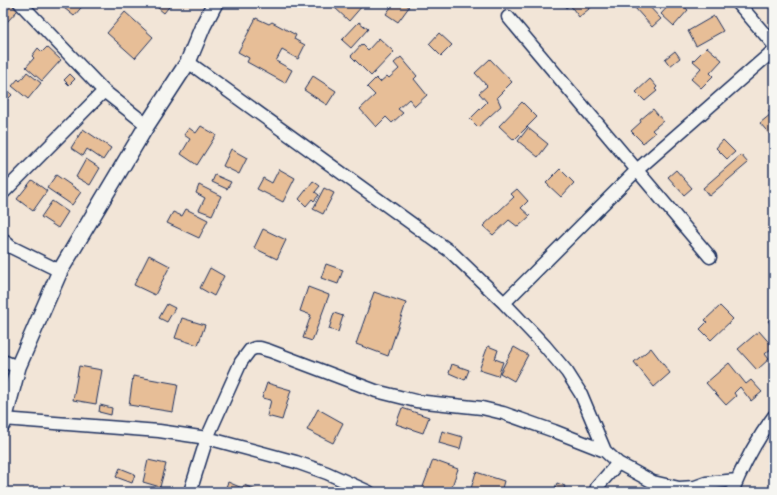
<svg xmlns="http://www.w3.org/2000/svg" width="777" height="495" viewBox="0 0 777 495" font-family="Sriracha,sans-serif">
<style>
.building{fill:#e7be97;stroke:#1b2f5e}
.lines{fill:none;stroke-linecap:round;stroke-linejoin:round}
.minor-casing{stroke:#1b2f5e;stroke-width:15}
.tertiary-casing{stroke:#1b2f5e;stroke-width:18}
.minor{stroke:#f6f6f2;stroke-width:12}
.tertiary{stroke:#f6f6f2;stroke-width:15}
</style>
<rect width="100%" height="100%" fill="#f2e5d7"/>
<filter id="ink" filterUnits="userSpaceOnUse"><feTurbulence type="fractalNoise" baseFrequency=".025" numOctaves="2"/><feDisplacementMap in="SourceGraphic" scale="8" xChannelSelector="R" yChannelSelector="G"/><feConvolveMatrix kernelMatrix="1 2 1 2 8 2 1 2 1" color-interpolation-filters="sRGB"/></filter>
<g filter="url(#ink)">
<!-- building -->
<path class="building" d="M3 3H10L18 10 7 22 3 19Z
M66 3H85L74 16 64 8 67 4Z
M152 3H172L164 13Z
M336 3H360L363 5 349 21 333 6Z
M394 3H404L409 7 398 22 386 14Z
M563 3H592L594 5 579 17 570 5 566 8Z
M640 3H646L661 19 652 27 635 8Z
M671 3H680L688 10 674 26 661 14Z
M125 12 153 37 135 58 107 33Z
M714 16 723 31 696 46 688 31Z
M256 18 269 24 272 22 296 35 294 39 305 45 298 59 282 50 276 61 292 70 285 83 247 62 249 58 238 52Z
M359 22 368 29 351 48 342 40Z
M439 33 452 45 441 56 429 44Z
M379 38 394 52 371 76 351 56 362 44 368 50Z
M47 47 61 60 42 81 26 67 34 58 32 56 38 48 42 52Z
M707 47 722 60 710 73 713 76 701 88 691 79 701 68 693 61Z
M675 51 680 58 670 66 665 59Z
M401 57 417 76 414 79 427 95 415 106 409 99 398 109 403 113 392 123 386 117 376 127 360 109 375 95 367 87 376 78 380 82 387 76 389 78 399 69 394 63Z
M490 59 512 82 497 97 501 106 478 127 470 119 487 102 479 93 487 86 475 73Z
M27 72 41 83 28 99 12 86 18 79 20 81Z
M70 74 75 79 69 85 64 80Z
M313 76 336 91 327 105 304 90Z
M650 79 657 87 655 89 657 91 645 101 636 92Z
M3 85 12 95 3 104Z
M522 102 537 117 514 140 499 126Z
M774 106V136L772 137 760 123 771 114 768 111Z
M653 109 663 121 652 130 655 133 643 143 631 131 641 122 640 120Z
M201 126 216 135 197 165 181 154 190 139 184 135 189 128 196 133Z
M528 128 548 144 538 157 518 141Z
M83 129 111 148 103 160 87 149 83 156 71 148Z
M723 140 735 152 727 159 716 148Z
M231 149 247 158 239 174 223 166Z
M741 155 748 163 709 196 703 188Z
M86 159 100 168 90 185 76 177Z
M279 169 295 178 283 202 257 189 263 178 272 183Z
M560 169 574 183 561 197 546 183Z
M676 170 692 188 684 195 668 177Z
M56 175 81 192 72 205 47 188Z
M215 175 231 182 227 189 212 182Z
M32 180 47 191 33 211 17 199Z
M313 181 320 186 315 192 319 195 314 201 312 199 306 206 299 199Z
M199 185 221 196 212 215 199 210 205 198 196 193Z
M324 188 334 193 323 214 313 209Z
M517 189 528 201 521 208 530 216 518 227 509 220 493 235 483 226 514 197 511 194Z
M52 201 68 212 58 228 41 217Z
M186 209 208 220 199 238 167 223 173 212 182 216Z
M263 229 286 240 277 259 254 248Z
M149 255 170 266 155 295 134 285Z
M326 264 343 270 338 284 321 278Z
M210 268 224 276 214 296 200 288Z
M308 287 329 295 312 341 303 338 311 315 300 311Z
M374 292 406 303 388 356 356 344Z
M167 304 175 308 167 322 159 318Z
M720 306 733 319 711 340 700 329 707 322 705 320Z
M334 313 343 316 338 332 329 329Z
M774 315V328L768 321Z
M182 318 205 325 198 345 175 338Z
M759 331 773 347 765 354 769 359 757 370 738 349Z
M488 346 498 350 495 359 503 362 498 376 479 370Z
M514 347 528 355 514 381 500 373Z
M651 348 670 373 654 387 634 362Z
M729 363 746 384 751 380 762 392 751 401 740 387 734 393 736 396 726 405 706 383Z
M452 364 469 370 465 380 449 373Z
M79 366 102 370 96 404 73 400Z
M133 376 178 384 173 412 129 405Z
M267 383 291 390 282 420 267 416 271 400 262 398Z
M100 405 112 408 111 415 99 412Z
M402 408 429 417 423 433 396 424Z
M318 409 343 423 333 443 307 430Z
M442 431 463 437 460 449 439 443Z
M148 460 166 464 160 487 143 482Z
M433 460 458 469 450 492H421Z
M120 468 135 474 132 483 116 477Z
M476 472 504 481 501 492H470Z
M228 482 242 488 244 485 261 492H224Z
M557 483 565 486 564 488 572 490 571 492H552L553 490H554Z"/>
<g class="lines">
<defs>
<path id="minor" d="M20 3 104 91 147 125
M738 3 774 45
M508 17 710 257
M188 62 451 252 504 303 545 346 567 372 581 394 605 451 618 463 653 482 679 488 695 487 706 483 737 480
M3 193 104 91
M3 240 11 247 60 271
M504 303 637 170 774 50
M3 361 18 367
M3 419 159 431 207 438 296 462 327 473 369 492
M190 492 207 438 241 362 250 350 255 348H260L270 351 376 391 416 401 482 408 503 413 554 431 605 451
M596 492 597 487 618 463
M732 492C743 465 757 439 774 416"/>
<path id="tertiary" d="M3 424 18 367 60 271 147 125 188 62 203 26 215 3"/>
</defs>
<!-- minor casing -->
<use href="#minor" class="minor-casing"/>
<!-- tertiary casing -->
<use href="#tertiary" class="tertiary-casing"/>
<!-- minor -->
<use href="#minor" class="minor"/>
<!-- tertiary -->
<use href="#tertiary" class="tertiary"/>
</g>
</g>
<!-- margin -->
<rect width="777" height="495" fill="none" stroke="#f6f6f2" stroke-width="16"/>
<rect x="8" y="8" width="761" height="479" fill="none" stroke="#1b2f5e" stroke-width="1.5" filter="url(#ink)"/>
</svg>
